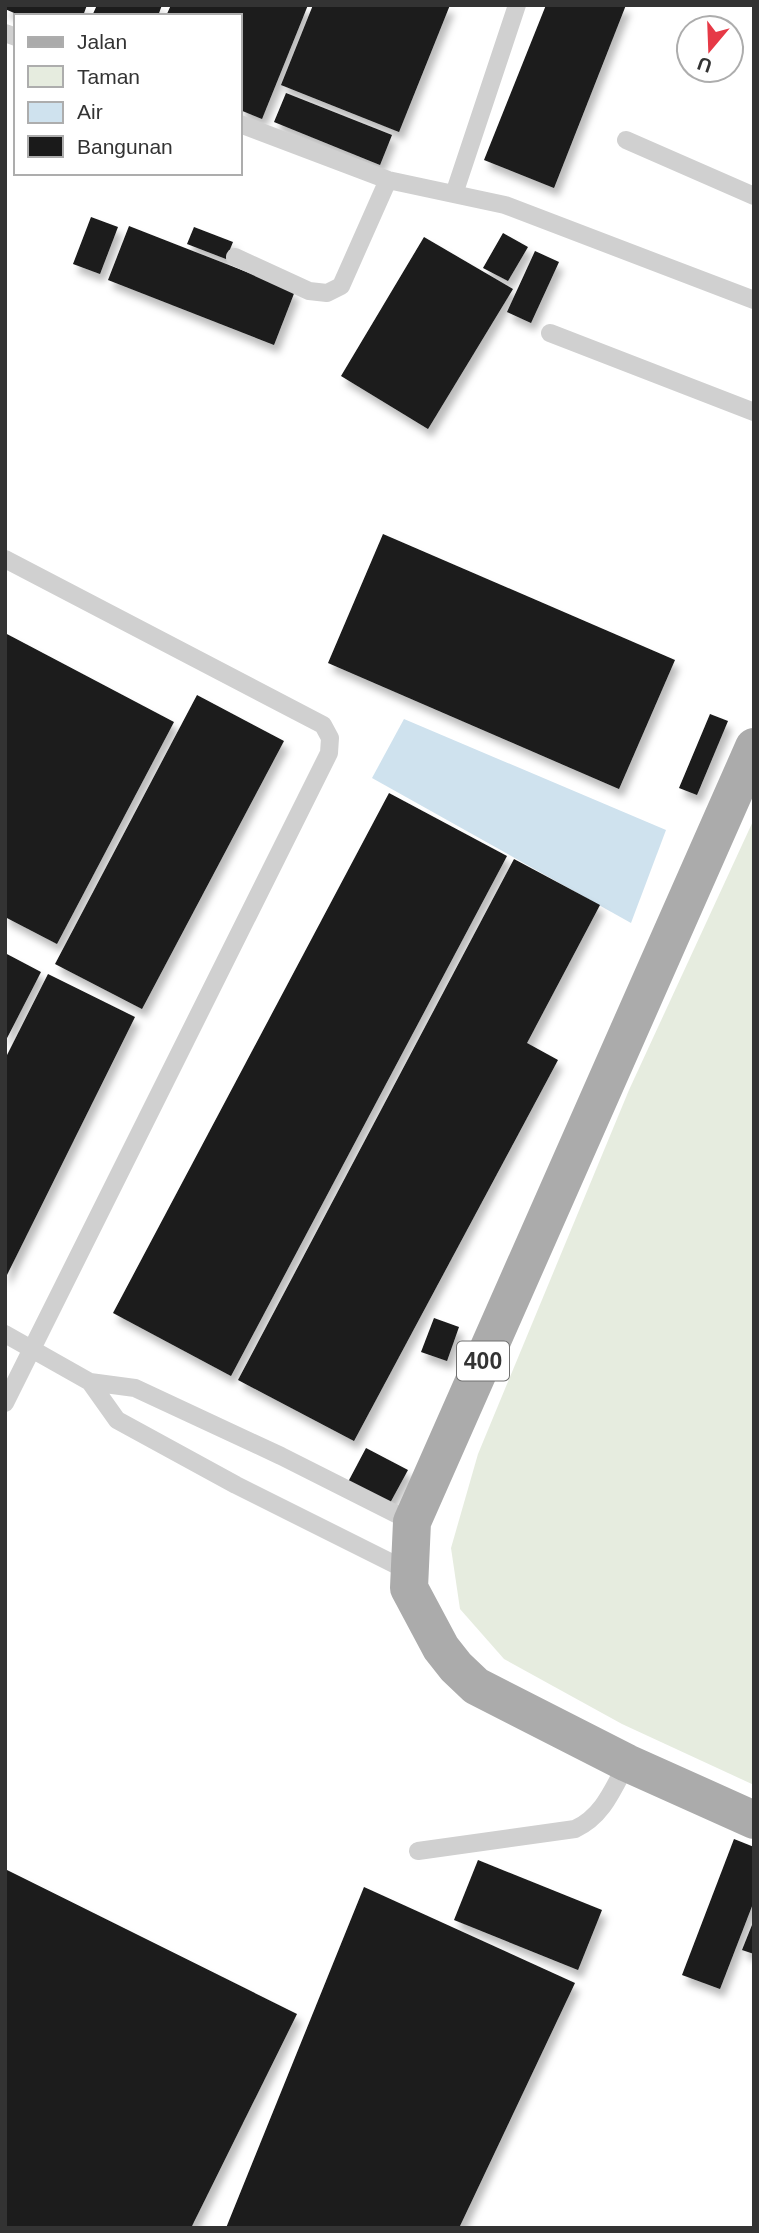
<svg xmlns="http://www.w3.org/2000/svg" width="759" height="2233" viewBox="0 0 759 2233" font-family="Arial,sans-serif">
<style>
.green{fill:#e6ecdf}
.water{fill:#cfe2ee}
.building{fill:#1a1a1a;filter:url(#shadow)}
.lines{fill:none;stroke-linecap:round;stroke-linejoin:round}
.lane{stroke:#d0d0d0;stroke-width:18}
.primary{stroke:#ababab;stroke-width:38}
.labels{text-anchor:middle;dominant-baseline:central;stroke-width:7;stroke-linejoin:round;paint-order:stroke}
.shield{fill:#fff;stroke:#707070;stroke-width:2}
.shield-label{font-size:23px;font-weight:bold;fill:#333}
</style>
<defs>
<filter id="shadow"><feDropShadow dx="4.5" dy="8" stdDeviation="3.5" flood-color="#0004"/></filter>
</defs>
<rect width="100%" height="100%" fill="#fff"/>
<!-- green -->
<path class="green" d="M754 819V1785L622 1724 504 1659 460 1609 451 1548 478 1454 629 1090Z"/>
<!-- water -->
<path class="water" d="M404 719 666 830 631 923 372 778Z"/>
<!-- building -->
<path class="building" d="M5 5H87L83 16H21L5 9Z
M97 5H162L158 16H92Z
M171 5H308L262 119 240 110V16H166Z
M313 5H450L399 132 281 85Z
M546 5H626L554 188 484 160Z
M286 93 392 135 380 165 274 122Z
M91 217 118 227 100 274 73 264Z
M129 226 295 291 274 345 108 280Z
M194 227 233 242 226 259 187 244Z
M503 233 528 247 508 281 483 268Z
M424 237 513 289 428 429 341 376Z
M535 251 559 262 531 323 507 312Z
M383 534 675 660 619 789 328 663Z
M5 633 174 722 57 944 5 917Z
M197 695 284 741 142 1009 55 964Z
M710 714 728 721 697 795 679 788Z
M389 793 507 856 231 1376 113 1313Z
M514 859 600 905 527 1043 558 1060 354 1441 238 1380Z
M5 953 41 972 5 1042Z
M48 974 135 1017 5 1279V1059Z
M434 1318 459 1327 447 1361 421 1352Z
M366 1448 408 1470 390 1503 348 1482Z
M734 1839 754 1847V1901L720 1989 682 1975Z
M478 1860 602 1910 578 1970 454 1920Z
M5 1869 297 2014 191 2228H5Z
M364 1887 575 1983 459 2228H226Z
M754 1920V1954L742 1950Z"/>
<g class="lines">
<!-- lane -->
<path class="lane" d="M5 33 16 37
M240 124 388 180 505 205 754 300
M626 140 754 196
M454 194 517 5
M235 257 309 291 327 293 341 286 388 180
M550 333 754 412
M5 559 323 725 330 738 329 753 5 1403
M5 1334 90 1382 117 1420 236 1485 410 1572
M90 1382 135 1388 281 1456 412 1522
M418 1851 575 1829C603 1816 613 1789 627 1763"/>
<!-- primary -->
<path class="primary" d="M754 747 412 1522 409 1588 441 1648 456 1667 476 1686 627 1763 754 1820"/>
</g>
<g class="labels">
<!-- shield labels -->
<rect class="shield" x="457" y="1341.5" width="52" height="39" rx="5"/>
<g class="shield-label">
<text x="483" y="1361">400</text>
</g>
</g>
<!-- border -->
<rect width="759" height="2233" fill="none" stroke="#333333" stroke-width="14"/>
<!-- legend -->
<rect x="14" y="14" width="228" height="161" fill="#ffffff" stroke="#adadad" stroke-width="2"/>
<rect x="28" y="37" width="35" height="10" fill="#ababab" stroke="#adadad" stroke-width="2"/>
<text x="77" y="49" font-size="21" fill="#333333">Jalan</text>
<rect x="28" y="66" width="35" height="21" fill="#e6ecdf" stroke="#adadad" stroke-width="2"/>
<text x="77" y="84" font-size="21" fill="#333333">Taman</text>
<rect x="28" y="102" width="35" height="21" fill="#cfe2ee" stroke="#adadad" stroke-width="2"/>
<text x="77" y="119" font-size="21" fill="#333333">Air</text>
<rect x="28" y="136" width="35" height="21" fill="#1a1a1a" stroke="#adadad" stroke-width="2"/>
<text x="77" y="154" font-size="21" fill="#333333">Bangunan</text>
<!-- north arrow -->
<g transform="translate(710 49) rotate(199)"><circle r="33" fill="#ffffff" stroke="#adadad" stroke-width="2"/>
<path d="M0-5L12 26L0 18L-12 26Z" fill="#e63946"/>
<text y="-10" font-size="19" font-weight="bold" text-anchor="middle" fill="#333333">U</text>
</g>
</svg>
